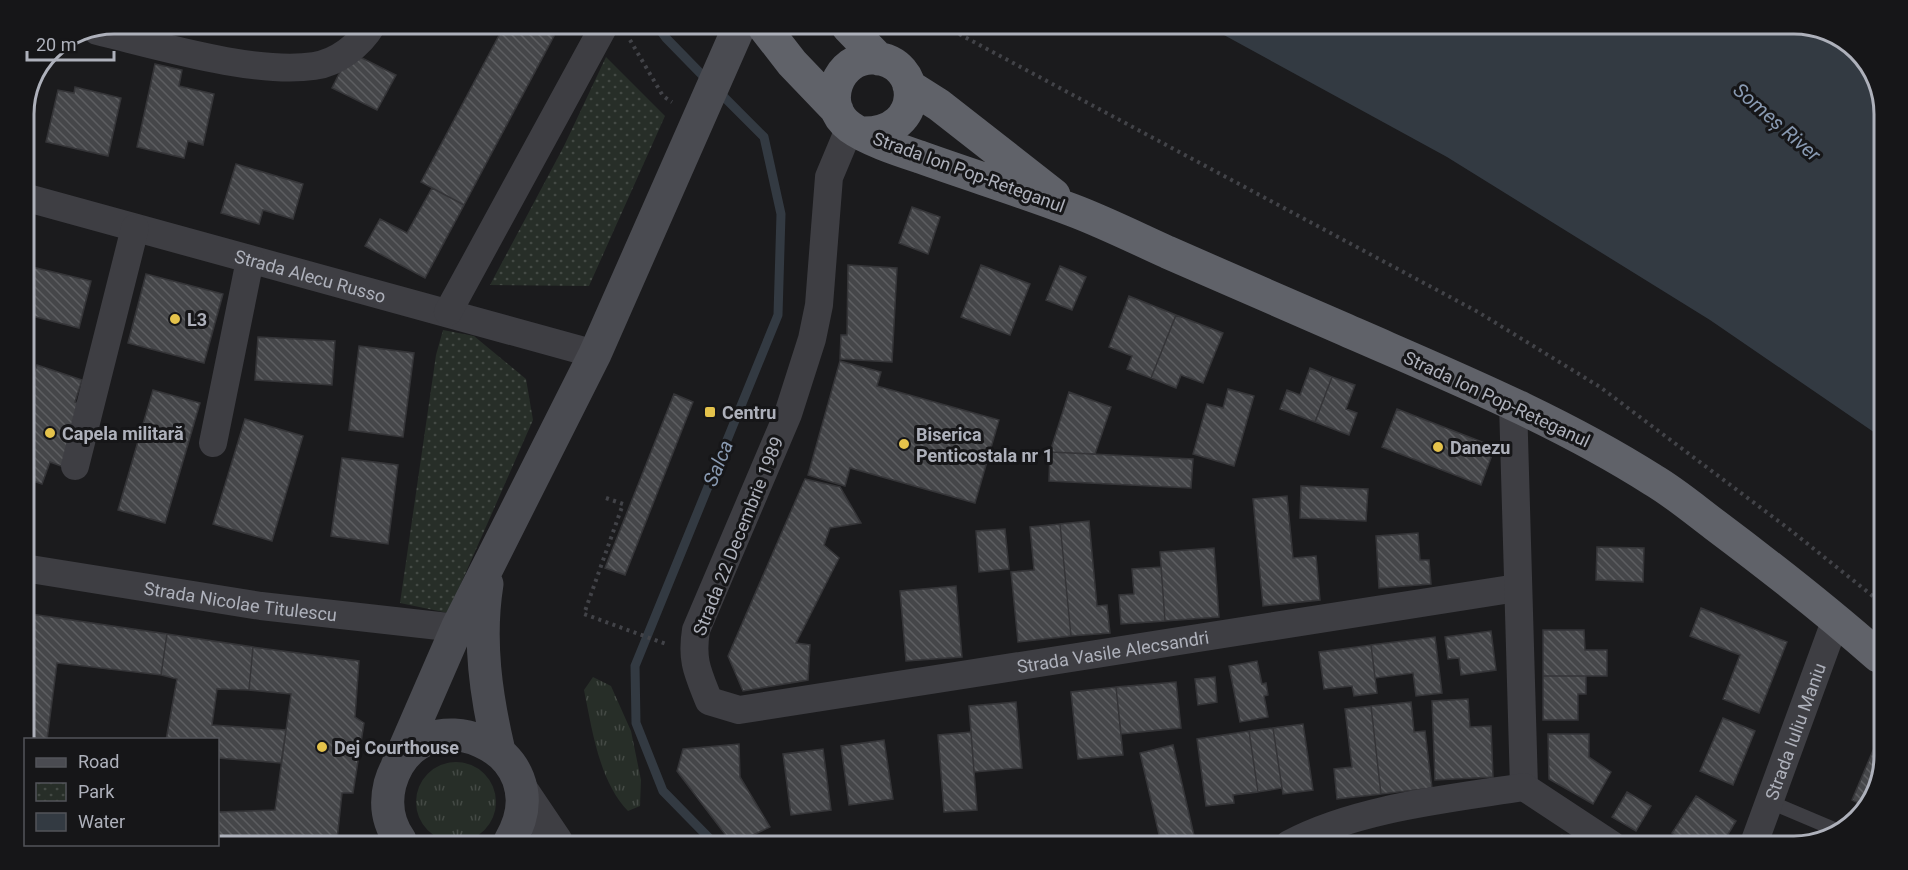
<svg xmlns="http://www.w3.org/2000/svg" width="1908" height="870" viewBox="0 0 1908 870" font-family="Roboto,sans-serif">
<style>
.grass{fill:url(#grass-tufts)}
.park{fill:url(#park-dots)}
.water{fill:#333a42}
.lines{fill:none;stroke-linecap:round;stroke-linejoin:round}
.stream{stroke:#333a42;stroke-width:9}
.building{fill:url(#building-back-hatch);stroke:#353538;stroke-width:1.5}
.path{stroke:#424348;stroke-width:4;stroke-dasharray:3 4.5;stroke-linecap:butt}
.service{stroke:#3e3e43;stroke-width:14}
.minor{stroke:#3e3e43;stroke-width:28}
.tertiary{stroke:#3e3e43;stroke-width:33}
.secondary{stroke:#4a4b51;stroke-width:33}
.trunk{stroke:#606269;stroke-width:33}
.poi-dot{fill:#e4c24b;stroke:#161618;stroke-width:2}
.labels{text-anchor:middle;dominant-baseline:central;stroke-width:6;stroke-linejoin:round;paint-order:stroke}
.street-label{font-size:18px;fill:#aeb1bb;stroke:#161618}
.poi-label{font-size:18px;font-weight:bold;fill:#aeb1bb;stroke:#161618;text-anchor:start}
.water-label{font-size:20px;font-style:italic;fill:#899ab2;stroke:#161618}
.rim{fill:none;stroke:#aeb1bb;stroke-width:3}
</style>
<defs>
<pattern id="grass-tufts" width="24" height="20" patternUnits="userSpaceOnUse" patternTransform="scale(1.5)"><rect width="24" height="20" fill="#272e28"/><path d="M3 7l-1-3M5 7V3M7 7l1-3M15 17l-1-3M17 17v-4M19 17l1-3" fill="none" stroke="#444a45"/></pattern>
<pattern id="park-dots" width="8" height="8" patternUnits="userSpaceOnUse" patternTransform="scale(1.5)"><rect width="8" height="8" fill="#272e28"/><path d="M2 2h.1M6 6h.1" fill="none" stroke="#444a45" stroke-width="1.8" stroke-linecap="round"/></pattern>
<pattern id="building-back-hatch" width="6" height="6" patternUnits="userSpaceOnUse" patternTransform="scale(1.5)"><rect width="6" height="6" fill="#454649"/><path d="M-1 5l2 2M0 0l6 6M5-1l2 2" fill="none" stroke="#5d5e61"/></pattern>
</defs>
<rect width="100%" height="100%" fill="#1b1b1d"/>
<!-- grass -->
<path class="grass" d="M593 677 611 686 631 731 641 780 640 806 628 811C599 781 592 729 584 690Z
M416 802a40 40 0 1 1 80 0a40 40 0 1 1-80 0Z"/>
<!-- park -->
<path class="park" d="M606 57 665 116 589 286 490 285 564 146Z
M443 330 474 336 526 379 533 420 448 613 400 603 436 355Z"/>
<!-- water -->
<path class="water" d="M1213 29 1828 31 1869 64 1884 109 1881 437 1710 320 1447 157Z"/>
<g class="lines">
<!-- stream -->
<path class="stream" d="M657 26 666 38 708 81
M713 842 663 791 636 723 635 666 778 315 781 214 764 137 718 91"/>
</g>
<!-- building -->
<path class="building" d="M504 26H536L554 36 464 205 421 182Z
M350 52 396 75 377 110 332 88Z
M155 64 182 70 179 86 214 94 203 145 188 141 184 158 137 147Z
M75 87 121 98 108 156 46 142 58 90 74 93Z
M236 164 303 184 293 219 263 210 259 224 221 213Z
M432 188 464 205 425 278 365 246 380 219 407 233Z
M912 207 940 217 928 254 899 243Z
M24 265 91 281 79 328 24 314Z
M848 265 897 268 892 362 840 359 841 335H847Z
M981 265 1030 284 1010 335 961 317Z
M1060 266 1086 277 1072 310 1046 300Z
M146 274 223 294 204 363 128 343Z
M1129 296 1176 315 1151 378 1127 369 1132 356 1109 347Z
M1176 315 1223 333 1203 383 1181 375 1176 388 1151 378Z
M258 337 335 341 332 385 255 380Z
M359 346 414 353 403 437 349 430Z
M840 361 881 372 877 386 999 420 975 503 850 468 845 486 808 475Z
M37 365 82 380 75 402 85 405 64 467 50 462 42 484 24 478V392L27 393Z
M1310 368 1332 377 1315 422 1280 409 1287 390 1300 395Z
M1332 377 1355 385 1346 409 1357 413 1349 435 1315 422Z
M1228 389 1254 396 1234 466 1193 454 1207 404 1223 408Z
M153 390 200 403 165 523 118 510Z
M1069 392 1111 407 1095 454 1050 452Z
M674 394 693 402 625 575 605 568Z
M1397 409 1495 447 1481 485 1382 447Z
M245 419 303 436 272 541 213 524Z
M1050 452 1193 459 1191 488 1049 481Z
M342 458 398 465 388 544 331 536Z
M805 479 840 487 861 523 830 528 824 545 839 558 796 643 810 645 808 680 743 691 728 656Z
M1301 486 1368 489 1366 521 1300 518Z
M1287 496 1293 558 1316 556 1320 600 1263 606 1253 499Z
M1089 521 1097 606 1107 605 1110 633 1071 636 1060 524Z
M1060 524 1071 636 1018 642 1011 572 1034 570 1030 527Z
M1005 529 1009 569 979 572 976 531Z
M1418 533 1420 560H1429L1431 584 1379 588 1376 536Z
M1597 547 1644 548 1643 582 1596 580Z
M1214 548 1219 617 1165 621 1160 552Z
M1161 567 1165 621 1121 624 1119 595 1134 594 1132 569Z
M956 586 962 657 906 661 900 591Z
M1701 608 1787 642 1759 713 1723 699 1740 655 1690 636Z
M24 613 167 634 161 675 57 663 47 740H26V765Z
M1543 630H1584L1585 650H1607V676H1543Z
M1491 631 1496 670 1461 675 1459 658 1448 659 1445 637Z
M167 634 253 647 249 690 217 689 212 725 286 730 281 763 218 758V740H166L177 679 161 675Z
M1435 637 1442 693 1416 696 1413 673 1375 678 1371 645Z
M1371 645 1377 693 1354 696 1352 686 1324 689 1319 652Z
M253 647 359 661 355 717 364 723 353 793H342L337 840H218V812L275 810 291 694 249 690Z
M1257 661 1262 684 1266 683 1268 695 1264 696 1268 717 1240 722 1229 666Z
M1543 676H1586V694H1578V720H1543Z
M1215 677 1217 702 1198 705 1195 679Z
M1176 682 1181 728 1121 734 1116 687Z
M1116 687 1123 755 1078 759 1071 692Z
M1468 699 1470 727 1491 726 1493 777 1435 780 1432 701Z
M1016 702 1022 768 974 772 969 706Z
M1411 702 1414 732 1425 731 1432 788 1381 794 1371 706Z
M1371 706 1381 794 1337 799 1334 769 1352 767 1345 709Z
M1723 718 1755 731 1733 785 1700 771Z
M1303 724 1313 790 1283 794 1273 728Z
M1273 728 1282 788 1258 792 1249 731Z
M1249 731 1258 792 1233 795 1234 803 1206 806 1197 739Z
M971 732 977 810 944 812 938 735Z
M1548 734H1589V757L1611 772 1593 804 1549 779Z
M884 740 893 799 849 805 841 746Z
M1877 741V790L1864 806 1852 800Z
M739 744 740 777 770 827 738 842H731L677 771 683 749Z
M1173 745 1196 844 1161 843 1140 753Z
M823 749 831 810 791 815 783 754Z
M1627 792 1651 806 1636 831 1612 817Z
M1696 796 1736 821 1721 846H1691L1672 833Z
M1562 835 1577 845H1556Z"/>
<g class="lines">
<!-- path -->
<path class="path" d="M946 27 1478 312 1600 387 1789 529 1879 601
M630 40 663 96 672 102
M606 498 623 504 584 614 666 644"/>
<!-- service -->
<path class="service" d="M1770 802 1841 832"/>
<!-- minor -->
<g class="minor">
<path d="M97 31C156 45 255 75 314 66 337 63 360 45 372 25"/>
<path id="s1" d="M850 127 829 177 819 305 812 339 788 414 696 630C691 661 698 673 709 701L739 710 1517 588"/>
<path id="s2" d="M24 197 595 354"/>
<path d="M448 312 604 26"/>
<path d="M1513 403 1524 787"/>
<path d="M213 443 250 260"/>
<path d="M75 466 135 228"/>
<path id="s3" d="M24 568 261 606 457 628"/>
<path d="M1289 844C1357 808 1448 799 1524 787L1612 845"/>
<path id="s4" d="M1753 846 1836 619"/>
</g>
<!-- tertiary -->
<path class="tertiary" d="M521 789 556 841"/>
<!-- secondary -->
<path class="secondary" d="M487 584C478 641 486 696 499 751
M397 766 457 628 595 354 739 27
M400 840C388 823 385 804 390 784 417 688 565 747 510 841"/>
<!-- trunk -->
<path class="trunk" d="M764 27 792 63 837 110
M848 27 879 59
M909 86 939 105 1054 195
M864 133C925 133 923 61 874 58 838 56 819 105 850 127 868 140 899 150 920 157 970 175 1022 191 1072 210 1104 222 1136 238 1167 252 1227 278 1287 304 1346 330 1451 376 1557 419 1653 480 1675 493 1695 510 1715 525 1771 567 1826 610 1878 656"/>
</g>
<!-- markers -->
<g class="poi-dot">
<circle cx="175" cy="319" r="6"/>
<rect x="704" y="406" width="12" height="12" rx="3"/>
<circle cx="50" cy="433" r="6"/>
<circle cx="904" cy="444" r="6"/>
<circle cx="1438" cy="447" r="6"/>
<circle cx="322" cy="747" r="6"/>
</g>
<g class="labels">
<!-- street labels -->
<g class="street-label">
<text transform="translate(969 172) rotate(20)">Strada Ion Pop-Reteganul</text>
<text stroke="none"><textPath href="#s2" startOffset="297">Strada Alecu Russo</textPath></text>
<text transform="translate(1497 399) rotate(25)">Strada Ion Pop-Reteganul</text>
<text transform="translate(738 536) rotate(-68)">Strada 22 Decembrie 1989</text>
<text stroke="none"><textPath href="#s3" startOffset="219">Strada Nicolae Titulescu</textPath></text>
<text stroke="none"><textPath href="#s1" startOffset="1014">Strada Vasile Alecsandri</textPath></text>
<text stroke="none"><textPath href="#s4" startOffset="122">Strada Iuliu Maniu</textPath></text>
</g>
<!-- poi labels -->
<g class="poi-label">
<text x="187" y="319">L3</text>
<text x="722" y="412">Centru</text>
<text x="62" y="433">Capela militară</text>
<text x="916" y="434">Biserica<tspan x="916" dy="21">Penticostala nr 1</tspan></text>
<text x="1450" y="447">Danezu</text>
<text x="334" y="747">Dej Courthouse</text>
</g>
<!-- water labels -->
<g class="water-label">
<text transform="translate(1777 122) rotate(41)">Someș River</text>
<text transform="translate(718 463) rotate(-68)">Salca</text>
</g>
</g>
<!-- crop -->
<path d="M0 0H1908V870H0ZM114 34H1794A80 80 0 0 1 1874 114V756A80 80 0 0 1 1794 836H114A80 80 0 0 1 34 756V114A80 80 0 0 1 114 34Z" fill="#161618" fill-rule="evenodd"/>
<path class="rim" d="M114 34H1794A80 80 0 0 1 1874 114V756A80 80 0 0 1 1794 836H114A80 80 0 0 1 34 756V114A80 80 0 0 1 114 34Z"/>
<!-- legend -->
<rect x="24" y="738" width="195" height="108" fill="#161618" stroke="#535459" stroke-width="1.5"/>
<rect x="36" y="758" width="30" height="9" fill="#4a4b51" stroke="#535459" stroke-width="1.5"/>
<text x="78" y="768" font-size="18" fill="#aeb1bb">Road</text>
<rect x="36" y="783" width="30" height="18" fill="url(#park-dots)" stroke="#535459" stroke-width="1.5"/>
<text x="78" y="798" font-size="18" fill="#aeb1bb">Park</text>
<rect x="36" y="813" width="30" height="18" fill="#333a42" stroke="#535459" stroke-width="1.5"/>
<text x="78" y="828" font-size="18" fill="#aeb1bb">Water</text>
<!-- scale -->
<path d="M27 51v9h87v-9" fill="none" stroke="#aeb1bb" stroke-width="3"/>
<text x="36" y="51" font-size="18" fill="#aeb1bb" stroke="#161618" stroke-width="4.5" paint-order="stroke">20 m</text>
</svg>
